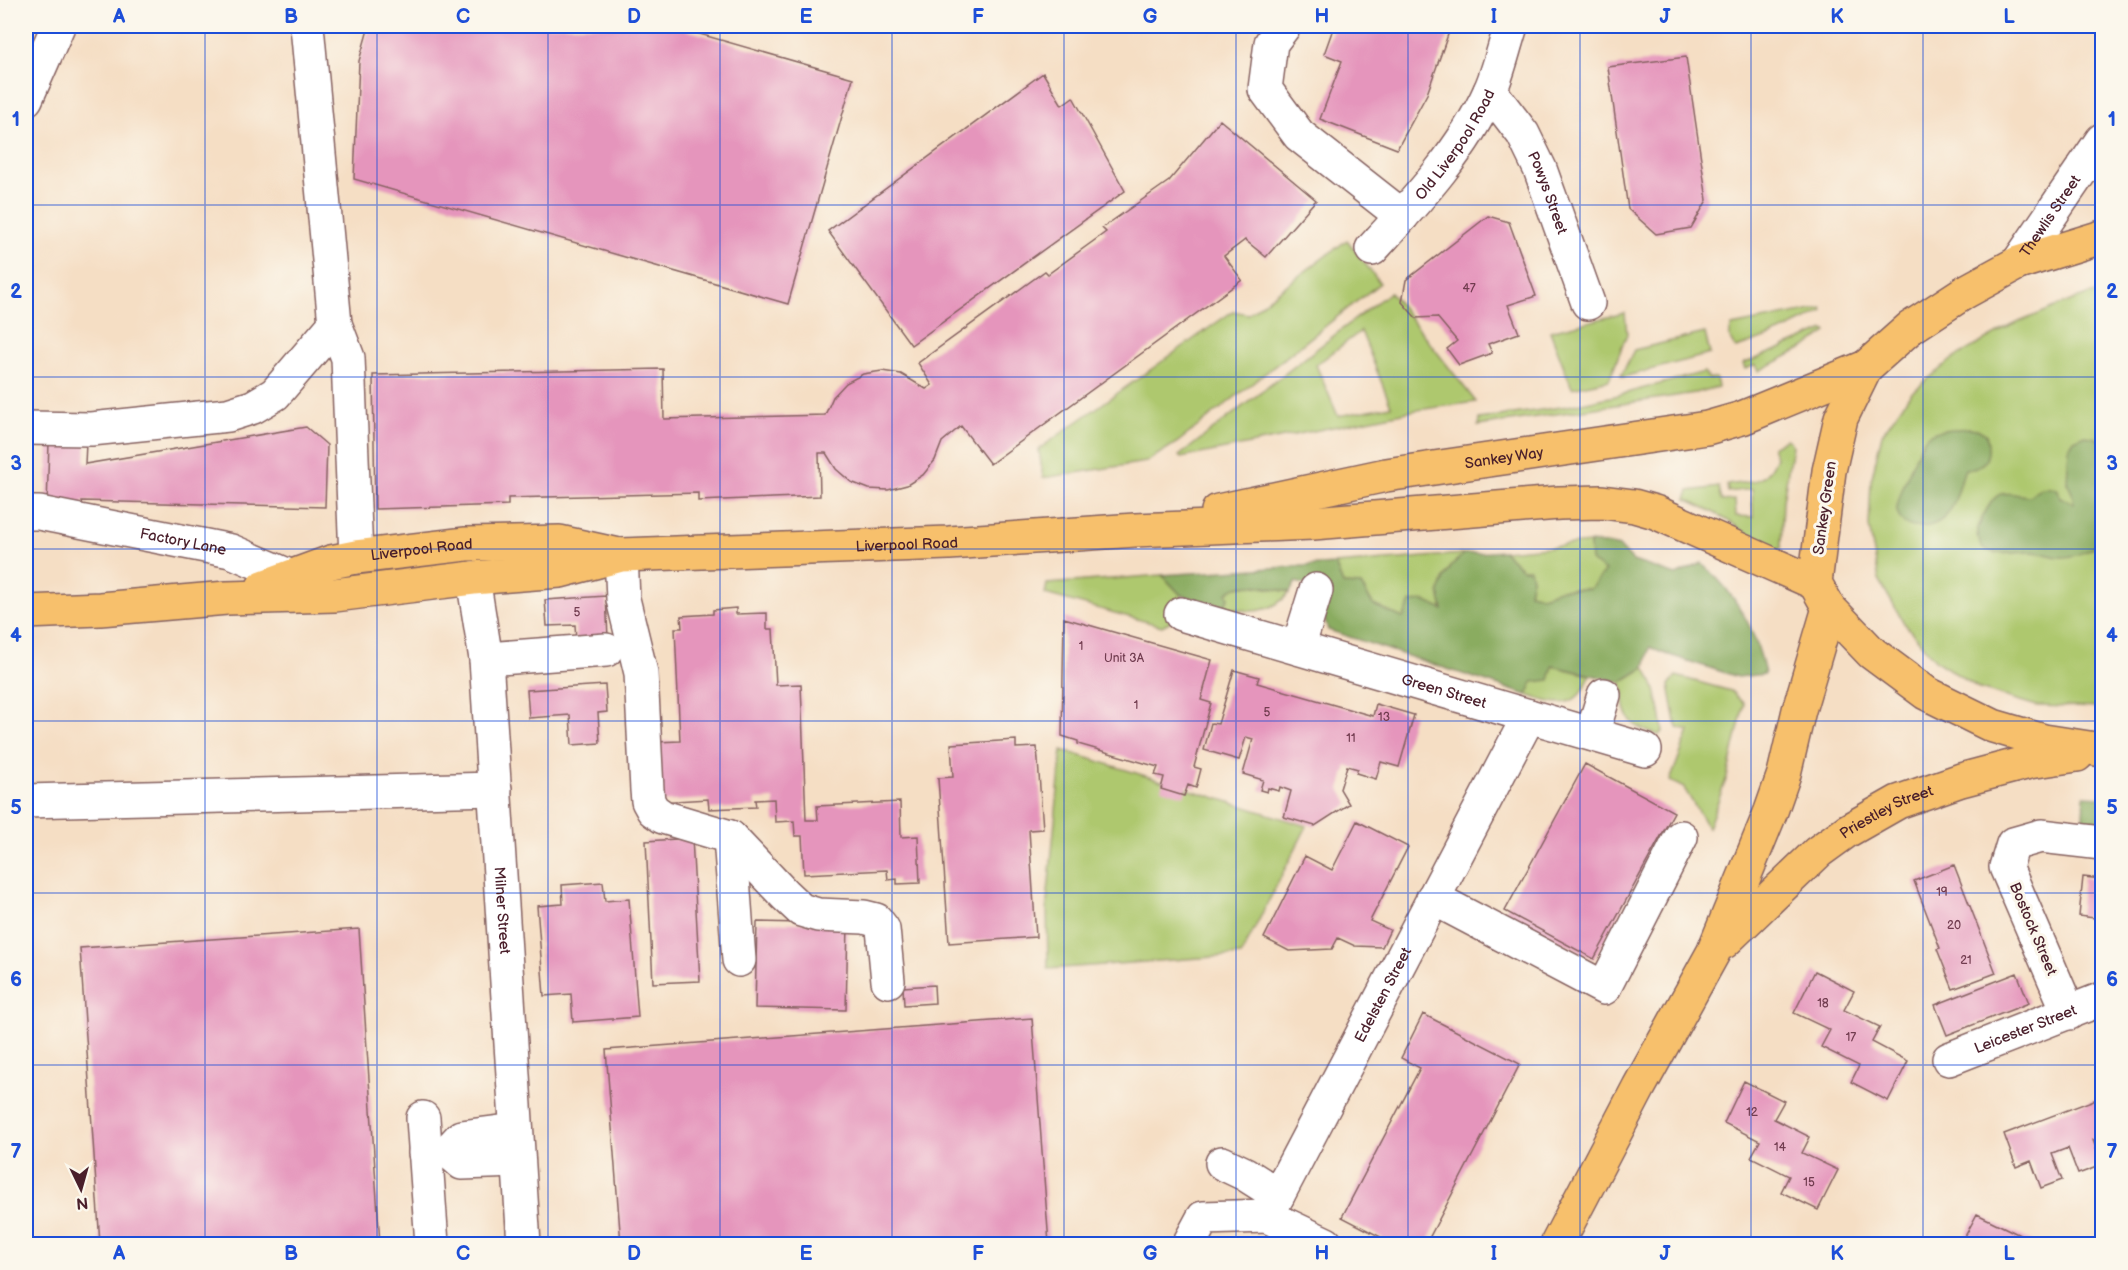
<svg xmlns="http://www.w3.org/2000/svg" width="2128" height="1270" viewBox="0 0 2128 1270" font-family="'Balsamiq Sans',sans-serif">
<style>
.green{fill:#aec86e;stroke:#7c744c;stroke-width:1.5;fill-rule:evenodd}
.forest{fill:#8aac61;stroke:#6a6646;stroke-width:1.5}
.building{fill:#e595bc}
.lines{fill:none;stroke-linecap:round;stroke-linejoin:round}
.minor-casing{stroke:#866261;stroke-width:36}
.highway-casing{stroke:#866261;stroke-width:36}
.minor{stroke:#fff;stroke-width:33}
.highway{stroke:#f7c06c;stroke-width:33}
.grid{fill:none;stroke:#1d4ed8;stroke-width:1.5;stroke-opacity:0.55}
.labels{text-anchor:middle;dominant-baseline:central;stroke-width:6;stroke-linejoin:round;paint-order:stroke}
.number-label{font-size:12px;fill:#713c4f}
.street-label{font-size:15px;fill:#4a1f2b;stroke:#fbf7ec}
.neatline{fill:none;stroke:#1d4ed8;stroke-width:2}
.grid-label{font-size:20px;text-anchor:middle;font-weight:bold;fill:#1d4ed8}
</style>
<rect width="100%" height="100%" fill="#fbf7ec"/>
<filter id="ink" filterUnits="userSpaceOnUse"><feTurbulence type="fractalNoise" baseFrequency=".0167" numOctaves="2"/><feDisplacementMap in="SourceGraphic" scale="12" xChannelSelector="R" yChannelSelector="G"/><feConvolveMatrix kernelMatrix="1 2 1 2 8 2 1 2 1" color-interpolation-filters="sRGB"/></filter>
<filter id="wash" filterUnits="userSpaceOnUse"><feTurbulence type="fractalNoise" baseFrequency=".008" numOctaves="4" result="noise"/><feDisplacementMap in="SourceGraphic" scale="24" xChannelSelector="R" yChannelSelector="G"/><feGaussianBlur stdDeviation="1.35" result="paint"/><feColorMatrix in="noise" values="0 0 0 0 0 0 0 0 0 0 0 0 0 0 0 0 0 1.4 0 .05"/><feComposite in="paint" operator="in"/></filter>
<g filter="url(#wash)">
<rect width="100%" height="100%" fill="#f5dec4"/>
<!-- green -->
<path class="green" d="M1347 240 1380 283 1178 442 1146 462 1043 478 1039 449 1233 311 1248 314Z
M2102 291V708L2037 706 1980 689 1936 661 1904 623 1879 580 1869 526 1871 481 1882 434 1911 393 1955 357 2012 325 2075 299Z
M1390 292 1476 402 1417 410 1181 458 1179 456ZM1361 331 1391 406 1338 416 1316 365Z
M1822 308 1823 311C1795 326 1766 339 1736 348 1729 340 1728 335 1732 326Z
M1625 313 1627 334 1609 380 1572 388 1550 331Z
M1825 330 1827 332 1807 346 1759 371 1756 365 1745 369 1743 364Z
M1705 333 1710 354 1623 377 1621 376 1634 350Z
M1704 372 1709 379 1716 378 1718 387 1695 393 1478 426 1479 419 1568 406 1619 395Z
M1786 439 1790 441 1792 446 1783 501 1781 547 1777 553 1773 554C1743 529 1722 515 1686 499L1689 491 1719 487 1722 501 1735 500 1736 516 1753 517 1752 489 1728 492 1727 485C1755 480 1764 486 1776 457L1772 447Z
M1590 543 1591 561 1606 570 1590 589H1562L1542 596 1529 593 1532 578 1503 551Z
M1464 554C1443 572 1437 583 1443 611L1424 601 1404 619 1373 605 1361 585 1343 584 1335 564Z
M1162 575 1181 595 1175 619 1162 626 1045 594 1047 584Z
M1249 585 1290 592C1272 614 1249 614 1224 606L1229 597 1226 593 1231 588Z
M1552 666 1590 675C1578 711 1556 706 1527 695L1533 682Z
M1645 667C1657 688 1660 709 1663 732L1659 735C1640 730 1626 724 1624 701 1624 694 1625 690 1621 682Z
M1676 676 1731 691 1744 704 1727 777 1708 828 1684 788 1670 781 1689 731 1677 728 1669 685Z
M1062 750 1307 826 1241 955 1048 969 1047 902Z"/>
<!-- forest -->
<path class="forest" d="M2102 312V368C2097 352 2089 324 2102 312Z
M1968 428 1977 429 1986 434C1991 454 1989 468 1965 469 1959 484 1957 503 1946 516 1933 530 1902 534 1897 511 1895 503 1920 442 1927 436 1937 428 1956 430 1968 428Z
M2083 436 2094 437 2102 441V540C2093 550 2073 558 2059 557 2050 556 2041 552 2031 552 2013 552 1998 558 1981 547 1980 542 1977 534 1978 528 1981 519 1992 496 2001 494 2010 492 2020 496 2030 496 2038 487 2046 486 2058 489L2060 497 2074 504 2072 493 2067 482 2069 448 2074 440Z
M1590 543 1606 544 1620 547 1633 561 1676 575 1702 563C1736 594 1756 629 1765 674L1738 677 1660 652 1650 647 1645 667 1621 682 1553 666 1549 680 1533 682 1527 695 1328 630 1323 615 1329 591 1296 582 1290 592C1272 589 1241 578 1227 593L1229 597 1224 606 1181 595 1162 575 1335 564 1343 584 1361 585 1373 605 1403 618 1411 602 1424 601 1443 610 1439 592 1445 576 1454 563 1464 554 1503 551 1522 569H1530L1532 578 1529 593 1542 596 1562 589H1590L1605 571 1591 561Z
M2084 796 2102 797V827H2087L2083 817Z"/>
<g id="blocks">
<!-- building -->
<path class="building" d="M369 26H672L853 78 788 304 354 179 359 61Z
M1053 26H1073V27L1054 30Z
M1334 26H1451L1427 94 1397 149 1320 119 1342 61 1324 54Z
M1686 57 1707 200 1691 228 1656 234 1628 209 1608 67Z
M1043 73 1062 105 1073 97 1125 191 911 345 828 231Z
M1220 120 1316 200 1266 257 1245 240 1224 256 1242 280 990 464 961 426 942 442 935 460 923 475 907 485 888 490 869 489 851 482 836 469 826 453H819L820 496 698 501V493L508 498V505L375 509 373 375 663 369 664 419 825 415 833 397 846 383 863 374 882 371 901 374 926 389 932 385 918 363 1045 271 1048 274 1106 232 1102 228 1169 181Z
M1488 216 1509 222 1536 296 1508 305 1519 333 1488 344 1492 353 1459 365 1447 349 1457 341 1437 317 1416 318 1402 302 1406 280Z
M306 427 327 445 325 507 82 501 83 508 47 507 49 442 86 443 85 464Z
M606 596 608 638 576 640 575 625 547 626 545 600Z
M736 608V614L767 613V629H773L776 685 801 684 806 820H818L817 806 900 802 901 837 918 836 920 883 897 884V879L888 880 887 870 804 874 802 836H795L794 821 775 822 774 799 755 800 756 807 709 809 708 799 658 802 656 742 680 741 675 628H682L681 616 713 614V610Z
M1064 618 1212 660 1201 700 1211 703 1194 767 1201 769 1196 788 1188 785 1184 796 1161 789 1164 777 1155 775 1158 767 1078 744V741L1062 736Z
M1234 670 1259 677 1257 683 1373 716 1376 704 1414 715 1399 767 1381 762 1376 779 1356 773 1358 769 1347 766 1340 789 1349 804 1315 826 1284 817 1291 791 1280 787 1279 791 1268 788 1267 792 1260 790 1263 780 1243 774 1253 739 1246 737 1239 760 1204 750 1211 723 1218 724Z
M605 685 607 712 598 713 600 743 572 745 570 715 529 718 527 690Z
M1016 740V748L1037 747 1043 829 1029 830 1036 937 949 943 938 778 953 777 951 744Z
M1585 764 1674 812 1594 959 1505 911Z
M1357 821 1408 847 1370 921 1390 930 1382 947 1355 946 1338 938 1332 949 1289 951 1264 938 1305 856 1332 870Z
M692 838 700 981 653 983 646 841Z
M1954 865 1996 973 1953 989 1937 949 1940 948 1914 881Z
M2083 877 2102 879V919L2079 916Z
M603 882 605 901 629 899 638 1017 573 1022 571 994 544 996 537 906 563 904 562 885Z
M757 922 848 924 846 1010 755 1008Z
M359 929 380 1244H100L80 948Z
M1815 971 1854 991 1844 1010 1880 1027 1872 1042 1908 1061 1888 1101 1851 1082 1859 1066 1821 1047 1830 1030 1794 1013Z
M2017 973 2029 1003 1947 1035 1935 1005Z
M934 985 935 1003 904 1005 903 987Z
M1423 1014 1520 1064 1426 1244H1394L1342 1217 1420 1068 1401 1058Z
M1032 1018 1049 1244H621L606 1050Z
M1744 1081 1784 1101 1774 1119 1810 1137 1802 1153 1838 1170 1818 1210 1781 1192 1789 1176 1751 1157 1760 1141 1724 1123Z
M2102 1097V1137L2093 1140 2102 1165 2078 1174 2068 1148 2052 1154 2062 1180 2041 1188 2031 1161 2016 1167 2004 1134Z
M1977 1214 2038 1244H1961Z"/>
</g>
</g>
<g filter="url(#ink)">
<use href="#blocks" fill-opacity="0" stroke="#866261" stroke-width="1.5"/>
<g class="lines">
<defs>
<g id="minor">
<path d="M307 26 335 324 348 358 356 557"/>
<path d="M1284 26 1271 43 1265 89 1299 135 1402 216"/>
<path id="s1" d="M1490 91 1523 134 1540 169 1588 303"/>
<path d="M26 99 58 26"/>
<path id="s2" d="M1372 249C1416 201 1463 151 1490 91 1499 71 1504 47 1511 26"/>
<path id="s3" d="M2018 263 2102 140"/>
<path d="M26 428 91 429 228 415 253 407 275 394 335 324"/>
<path id="s4" d="M26 513H39L231 551 310 585"/>
<path d="M621 555 623 599 641 673 647 790 648 801 653 810 663 817 730 837 785 895 801 910 818 915 864 917 876 920 883 929 888 981"/>
<path id="s5" d="M473 578 486 659 524 1244"/>
<path id="s6" d="M1181 614 1645 750"/>
<path d="M1298 648 1316 590"/>
<path d="M486 659 606 650"/>
<path d="M1592 734 1604 695"/>
<path d="M26 801 495 789"/>
<path d="M730 837 739 960"/>
<path d="M1433 898 1604 988 1681 837"/>
<path d="M2069 1013 2006 867 2013 844 2041 836 2102 843"/>
<path id="s7" d="M1949 1059 2102 999"/>
<path d="M423 1118 432 1244"/>
<path d="M448 1151 461 1137 516 1130"/>
<path d="M425 1153 448 1151 462 1163 518 1161"/>
<path d="M1222 1163 1245 1174 1278 1195"/>
<path d="M1189 1244 1203 1218 1267 1216"/>
<path id="s8" d="M1326 1244 1267 1216 1529 716"/>
</g>
<g id="highway">
<path d="M2102 237 2018 263 1965 292 1910 328 1866 367 1841 418 1829 471 1815 583 1829 608 1872 653 1926 693 1993 726 2044 741 2102 750"/>
<path id="s9" d="M1218 511 1386 475 1707 428 1742 418 1866 367"/>
<path id="s10" d="M263 587 331 562 356 557 466 544 560 542 615 554"/>
<path id="s11" d="M26 612 100 609 227 598 335 595 473 578 560 571 621 555 949 543 1135 530 1313 523 1559 503 1602 502 1634 506 1655 512 1815 583"/>
<path id="s12" d="M1724 942 1818 852 1847 831 1898 802 1961 780 2029 762 2077 755"/>
<path d="M1557 1244 1639 1087 1713 953 1771 811 1784 774 1799 710 1829 608"/>
</g>
</defs>
<!-- minor casing -->
<use href="#minor" class="minor-casing"/>
<!-- highway casing -->
<use href="#highway" class="highway-casing"/>
<!-- minor -->
<use href="#minor" class="minor"/>
<!-- highway -->
<use href="#highway" class="highway"/>
</g>
</g>
<!-- grid -->
<path class="grid" d="M205 26V1244M377 26V1244M548 26V1244M720 26V1244M892 26V1244M1064 26V1244M1236 26V1244M1408 26V1244M1580 26V1244M1751 26V1244M1923 26V1244M26 205H2102M26 377H2102M26 549H2102M26 721H2102M26 893H2102M26 1065H2102"/>
<g class="labels">
<!-- number labels -->
<g class="number-label">
<text x="1469" y="288">47</text>
<text x="577" y="612">5</text>
<text x="1081" y="646">1</text>
<text x="1124" y="658">Unit 3A</text>
<text x="1136" y="705">1</text>
<text x="1267" y="712">5</text>
<text x="1384" y="717">13</text>
<text x="1351" y="738">11</text>
<text x="1942" y="892">19</text>
<text x="1954" y="925">20</text>
<text x="1966" y="960">21</text>
<text x="1823" y="1003">18</text>
<text x="1851" y="1037">17</text>
<text x="1752" y="1112">12</text>
<text x="1780" y="1147">14</text>
<text x="1809" y="1182">15</text>
</g>
<!-- street labels -->
<g class="street-label">
<text stroke="none"><textPath href="#s2" startOffset="134">Old Liverpool Road</textPath></text>
<text stroke="none"><textPath href="#s1" startOffset="118">Powys Street</textPath></text>
<text stroke="none"><textPath href="#s3" startOffset="57">Thewlis Street</textPath></text>
<text stroke="none"><textPath href="#s9" startOffset="291">Sankey Way</textPath></text>
<text transform="translate(1825 508) rotate(-82)">Sankey Green</text>
<text stroke="none"><textPath href="#s4" startOffset="160">Factory Lane</textPath></text>
<text stroke="none"><textPath href="#s11" startOffset="885">Liverpool Road</textPath></text>
<text stroke="none"><textPath href="#s10" startOffset="164">Liverpool Road</textPath></text>
<text stroke="none"><textPath href="#s6" startOffset="274">Green Street</textPath></text>
<text stroke="none"><textPath href="#s12" startOffset="210">Priestley Street</textPath></text>
<text stroke="none"><textPath href="#s5" startOffset="334">Milner Street</textPath></text>
<text transform="translate(2033 929) rotate(67)">Bostock Street</text>
<text stroke="none"><textPath href="#s8" startOffset="315">Edelsten Street</textPath></text>
<text stroke="none"><textPath href="#s7" startOffset="82">Leicester Street</textPath></text>
</g>
</g>
<!-- margin -->
<rect width="2128" height="1270" fill="none" stroke="#fbf7ec" stroke-width="66"/>
<!-- north arrow -->
<g transform="translate(81 1189) rotate(175)" stroke="#fbf7ec" stroke-width="4.5" paint-order="stroke">
<path d="M0-4.5L10 22L0 15L-10 22Z" fill="#4a1f2b"/>
<text y="-9" font-size="16" font-weight="bold" text-anchor="middle" fill="#4a1f2b">N</text>
</g>
<rect x="33" y="33" width="2062" height="1204" class="neatline"/>
<g class="grid-label">
<text x="119" y="23">A</text>
<text x="291" y="23">B</text>
<text x="463" y="23">C</text>
<text x="634" y="23">D</text>
<text x="806" y="23">E</text>
<text x="978" y="23">F</text>
<text x="1150" y="23">G</text>
<text x="1322" y="23">H</text>
<text x="1494" y="23">I</text>
<text x="1665" y="23">J</text>
<text x="1837" y="23">K</text>
<text x="2009" y="23">L</text>
<text x="16" y="126">1</text>
<text x="2112" y="126">1</text>
<text x="16" y="298">2</text>
<text x="2112" y="298">2</text>
<text x="16" y="470">3</text>
<text x="2112" y="470">3</text>
<text x="16" y="642">4</text>
<text x="2112" y="642">4</text>
<text x="16" y="814">5</text>
<text x="2112" y="814">5</text>
<text x="16" y="986">6</text>
<text x="2112" y="986">6</text>
<text x="16" y="1158">7</text>
<text x="2112" y="1158">7</text>
<text x="119" y="1260">A</text>
<text x="291" y="1260">B</text>
<text x="463" y="1260">C</text>
<text x="634" y="1260">D</text>
<text x="806" y="1260">E</text>
<text x="978" y="1260">F</text>
<text x="1150" y="1260">G</text>
<text x="1322" y="1260">H</text>
<text x="1494" y="1260">I</text>
<text x="1665" y="1260">J</text>
<text x="1837" y="1260">K</text>
<text x="2009" y="1260">L</text>
</g>
</svg>
